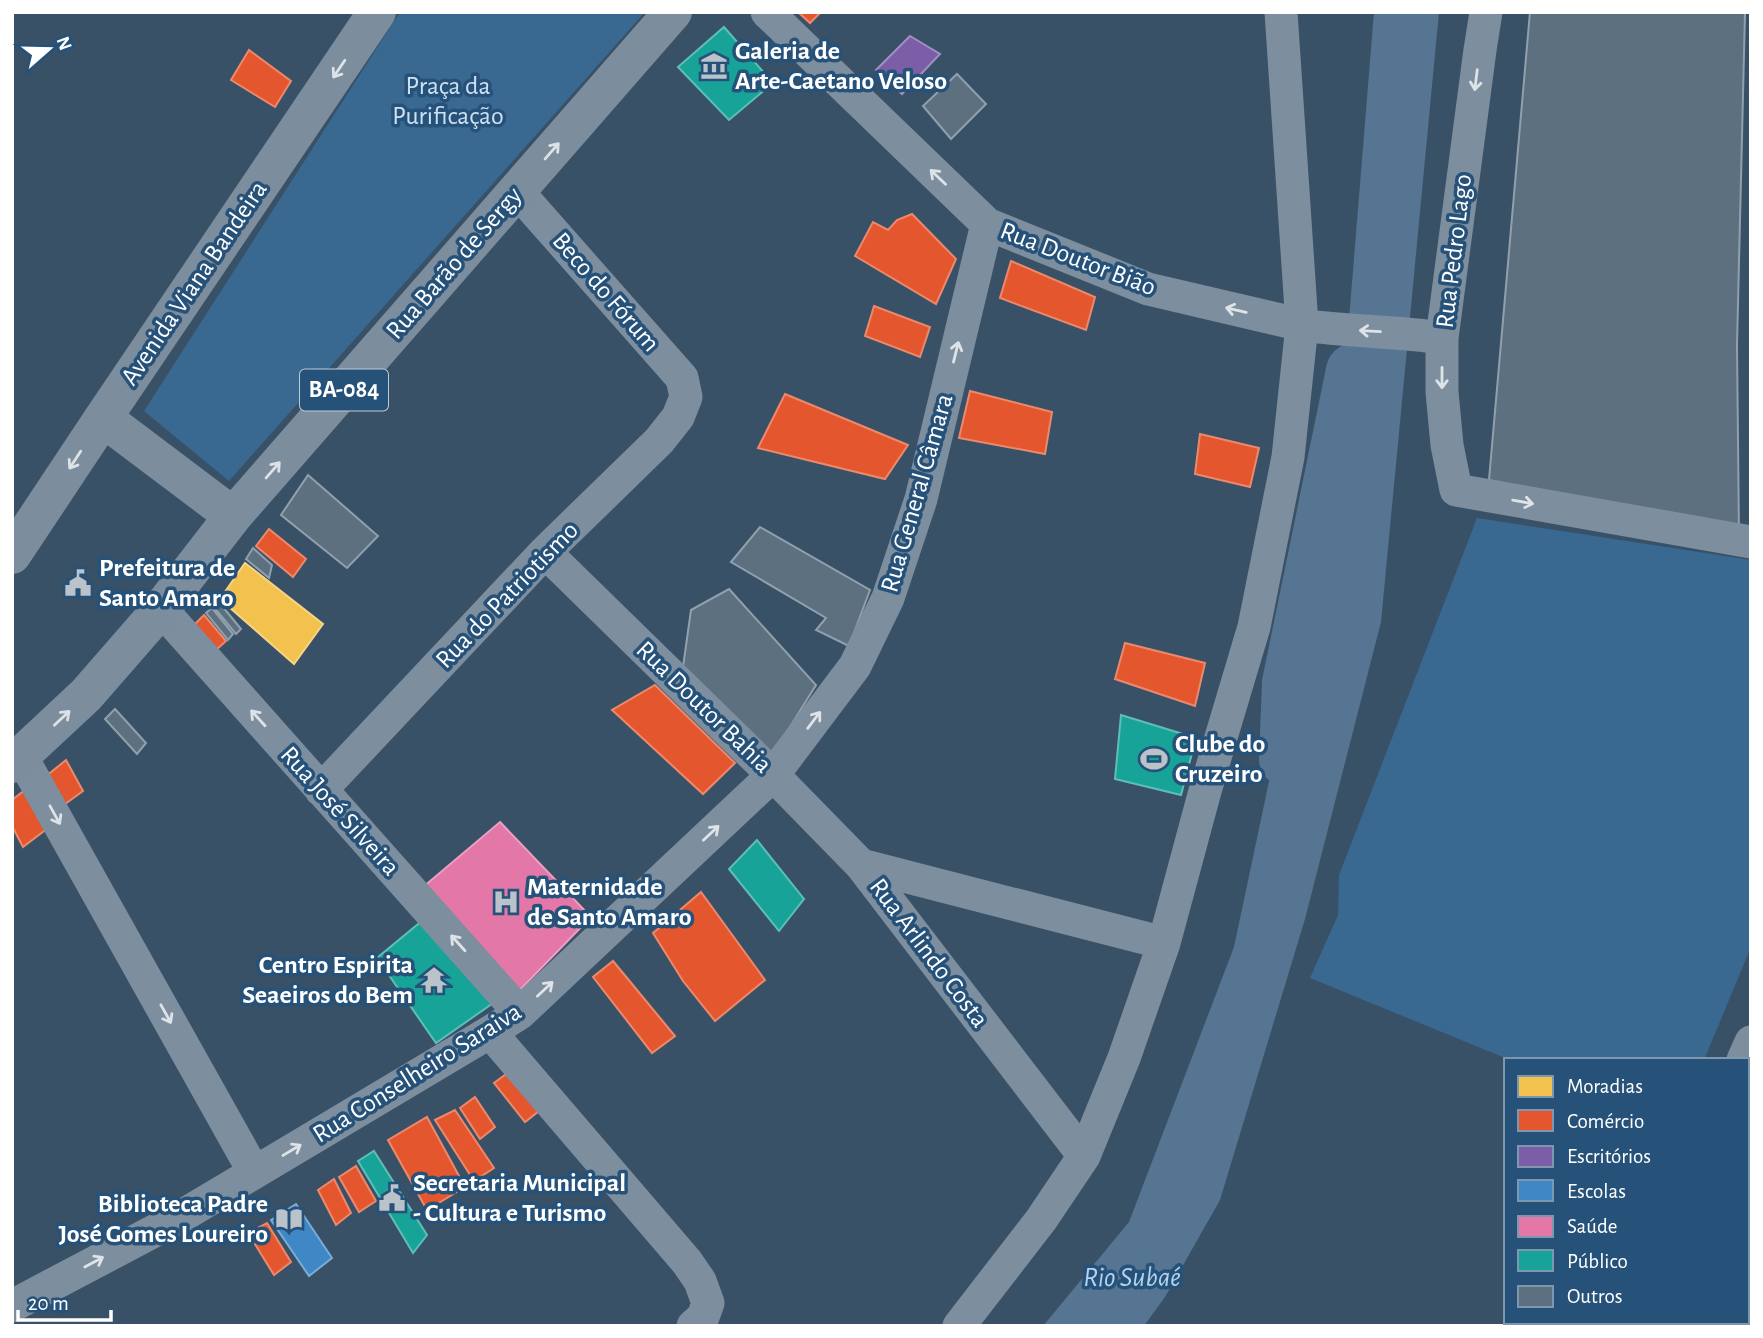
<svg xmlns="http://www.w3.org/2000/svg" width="1763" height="1338" viewBox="0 0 1763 1338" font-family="'Alegreya Sans',sans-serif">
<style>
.green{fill:#396891}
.water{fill:#557592}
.homes{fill:#f2c14e;stroke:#f6d483;stroke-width:2}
.shops{fill:#e4572e;stroke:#ec896d;stroke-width:2}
.offices{fill:#7b5ea7;stroke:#a38ec1;stroke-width:2}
.schools{fill:#3f88c5;stroke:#79acd6;stroke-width:2}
.health{fill:#e377a8;stroke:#eba0c2;stroke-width:2}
.public{fill:#17a398;stroke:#5dbfb7;stroke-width:2}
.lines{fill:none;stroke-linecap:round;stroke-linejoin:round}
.river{stroke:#557592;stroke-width:56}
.building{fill:#5d7080;stroke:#91a0ad;stroke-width:2}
.minor{stroke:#7d8e9e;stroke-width:33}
.major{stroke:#7c8d9d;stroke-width:38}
.rail-casing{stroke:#7f909e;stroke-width:8}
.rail{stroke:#26527a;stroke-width:5;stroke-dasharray:16;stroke-linecap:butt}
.oneway{stroke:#dee2e6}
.oneway2{stroke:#dee3e7}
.labels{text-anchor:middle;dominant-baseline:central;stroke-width:7;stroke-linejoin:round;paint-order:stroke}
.shield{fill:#26527a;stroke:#becbd7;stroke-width:2}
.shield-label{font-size:24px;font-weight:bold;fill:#fff}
.poi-label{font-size:26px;font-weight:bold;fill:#fff;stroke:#26527a;text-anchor:start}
.park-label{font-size:26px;fill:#cce1f3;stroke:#26527a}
.street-label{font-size:26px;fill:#fff;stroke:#26527a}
.water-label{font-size:28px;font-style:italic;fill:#b4d3ec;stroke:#26527a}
</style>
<rect width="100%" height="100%" fill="#395167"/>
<!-- green -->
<path class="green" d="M400 12H645L229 481 144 411Z
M1477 518 1751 560V947L1704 1060H1510L1310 978 1338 915 1339 875Z"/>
<!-- water -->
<path class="water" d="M1374 12H1439L1381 622 1305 919 1220 1200 1165 1297 1144 1326H1043L1129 1222 1234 947 1338 455Z"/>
<!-- homes -->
<path class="homes" d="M245 563 323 624 294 664 220 599Z"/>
<!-- shops -->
<path class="shops" d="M798 12H821L810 23Z
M249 50 291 81 275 107 231 80Z
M912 214 956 259 936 304 855 256 873 222 888 230 897 220Z
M1011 261 1095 297 1086 330 1000 298Z
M874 306 930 327 920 357 865 336Z
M970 391 1052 412 1045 454 959 438Z
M785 394 908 445 885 479 758 448Z
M1200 434 1259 448 1250 487 1195 474Z
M269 529 306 559 293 577 256 546Z
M204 615 226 641 215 651 194 625Z
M1125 643 1205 663 1195 706 1115 679Z
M655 685 735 763 703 794 612 710Z
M66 760 83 791 61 807 45 777Z
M30 786 52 825 23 847 12 826V800Z
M701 892 765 980 715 1021 683 981 653 933Z
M613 961 675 1036 652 1053 593 977Z
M506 1074 539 1111 525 1122 494 1083Z
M475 1097 495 1127 480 1139 460 1108Z
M455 1110 494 1168 474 1181 435 1120Z
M427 1117 465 1187 427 1210 388 1140Z
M356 1166 376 1201 359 1212 339 1177Z
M334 1179 351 1213 336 1225 318 1190Z
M267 1223 291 1262 274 1275 248 1233Z"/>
<!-- offices -->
<path class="offices" d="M910 36 940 54 902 94 876 70Z"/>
<!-- schools -->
<path class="schools" d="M1559 12H1702L1684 339 1647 343 1642 459 1516 460 1552 95Z
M296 1204 332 1258 309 1276 271 1220Z"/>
<!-- health -->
<path class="health" d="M500 822 591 917 515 995 423 887Z"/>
<!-- public -->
<path class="public" d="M724 27 773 83 729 120 678 67Z
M1121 715 1196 738 1181 795 1115 779Z
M757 840 804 899 779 931 729 869Z
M423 920 496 1001 436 1043 377 958Z
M374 1151 427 1235 413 1253 358 1161Z"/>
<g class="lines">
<!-- river -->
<path class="river" d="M1287 759 1290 683 1354 371"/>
</g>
<!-- building -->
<path class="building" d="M1530 12H1745L1737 345 1739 536 1489 480Z
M957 74 986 104 951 139 923 106Z
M308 475 378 536 347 568 281 515Z
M760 527 870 590 849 646 816 630 826 618 731 562Z
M253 548 272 565 269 578 246 559Z
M729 589 816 685 772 756 683 667 691 610Z
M218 601 241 629 236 634 213 606Z
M212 608 233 634 228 640 206 613Z
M115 709 146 743 137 754 105 719Z"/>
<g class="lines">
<!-- minor -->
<path class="minor" d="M767 12 987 224 1148 289 1302 325C1349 332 1396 331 1442 338
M1486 12 1480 50 1442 338V392L1447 445 1456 490 1751 542
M545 552 773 775 861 865 1084 1156
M161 609 520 1013
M21 756 254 1172
M321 790 545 552 659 441 678 417 686 397 682 378 517 191
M861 865 1164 943
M490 1032 687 1262 700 1281 708 1303 703 1317 693 1326
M1743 1060 1751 1042
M12 1306 175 1220 490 1032 520 1013 773 775 855 666 888 598 921 499 987 224
M1739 1322 1741 1326
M959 1326 1041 1220 1084 1156 1124 1058 1164 943 1205 791 1254 627 1288 457 1302 325 1281 12"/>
<!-- major -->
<path class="major" d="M103 418 233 516
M12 555 103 418 377 12
M12 764 86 695 161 609 233 516 673 12"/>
<defs>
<path id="rail" d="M1747 1097 1751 1090
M1575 1326 1579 1322"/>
</defs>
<!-- rail casing -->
<use href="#rail" class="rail-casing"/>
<!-- rail -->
<use href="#rail" class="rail"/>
</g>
<!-- one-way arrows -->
<defs><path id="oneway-shaft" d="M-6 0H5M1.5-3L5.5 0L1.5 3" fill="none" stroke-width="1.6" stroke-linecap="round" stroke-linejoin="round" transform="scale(1.75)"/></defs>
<g class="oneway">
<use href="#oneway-shaft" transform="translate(339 69) rotate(124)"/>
<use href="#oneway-shaft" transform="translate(552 151) rotate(-49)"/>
<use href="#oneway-shaft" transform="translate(75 460) rotate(123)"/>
<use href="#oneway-shaft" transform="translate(273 470) rotate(-49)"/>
<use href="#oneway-shaft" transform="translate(62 718) rotate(-43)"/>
</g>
<g class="oneway2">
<use href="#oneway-shaft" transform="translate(1476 80) rotate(97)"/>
<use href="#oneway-shaft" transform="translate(938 177) rotate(-136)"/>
<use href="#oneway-shaft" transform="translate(1236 310) rotate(-167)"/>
<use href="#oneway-shaft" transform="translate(1370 331) rotate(-177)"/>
<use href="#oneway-shaft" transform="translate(956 352) rotate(-76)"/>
<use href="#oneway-shaft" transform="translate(1442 378) rotate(90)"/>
<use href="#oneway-shaft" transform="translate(1523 502) rotate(10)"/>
<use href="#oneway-shaft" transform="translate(258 718) rotate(-132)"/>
<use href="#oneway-shaft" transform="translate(814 720) rotate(-53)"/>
<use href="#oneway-shaft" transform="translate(55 815) rotate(61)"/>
<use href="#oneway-shaft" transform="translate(711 833) rotate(-43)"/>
<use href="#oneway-shaft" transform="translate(458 943) rotate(-132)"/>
<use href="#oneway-shaft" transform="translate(545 989) rotate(-43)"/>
<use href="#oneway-shaft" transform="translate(166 1014) rotate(61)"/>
<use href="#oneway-shaft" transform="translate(292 1150) rotate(-31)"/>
<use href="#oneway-shaft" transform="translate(94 1262) rotate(-28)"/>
</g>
<!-- icons -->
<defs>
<symbol id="museum-bare" viewBox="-9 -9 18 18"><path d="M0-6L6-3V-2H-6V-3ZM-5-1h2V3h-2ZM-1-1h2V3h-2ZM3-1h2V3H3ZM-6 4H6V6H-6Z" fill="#bac2ca" stroke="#26527a" stroke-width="2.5" paint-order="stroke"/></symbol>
<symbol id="civic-bare" viewBox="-9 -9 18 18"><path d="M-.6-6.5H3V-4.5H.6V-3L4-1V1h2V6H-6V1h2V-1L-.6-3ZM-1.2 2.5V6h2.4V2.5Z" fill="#bac2ca" stroke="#26527a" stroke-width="2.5" paint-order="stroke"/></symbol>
<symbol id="stadium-bare" viewBox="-9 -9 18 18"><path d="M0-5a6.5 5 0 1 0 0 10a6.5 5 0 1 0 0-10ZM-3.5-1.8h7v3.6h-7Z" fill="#bac2ca" stroke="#26527a" stroke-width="2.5" paint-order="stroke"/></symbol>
<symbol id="hospital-bare" viewBox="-9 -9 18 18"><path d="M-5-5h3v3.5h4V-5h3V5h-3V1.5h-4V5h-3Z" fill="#bac2ca" stroke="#26527a" stroke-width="2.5" paint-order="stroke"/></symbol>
<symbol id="temple-bare" viewBox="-9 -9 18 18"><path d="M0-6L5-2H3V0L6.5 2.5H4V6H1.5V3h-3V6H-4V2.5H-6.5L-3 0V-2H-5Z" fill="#bac2ca" stroke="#26527a" stroke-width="2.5" paint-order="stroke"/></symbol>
<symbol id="library-bare" viewBox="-9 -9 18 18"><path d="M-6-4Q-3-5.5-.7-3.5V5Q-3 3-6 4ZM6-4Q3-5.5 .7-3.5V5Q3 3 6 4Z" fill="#bac2ca" stroke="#26527a" stroke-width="2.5" paint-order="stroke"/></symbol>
</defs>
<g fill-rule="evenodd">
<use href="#museum-bare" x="695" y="47" width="38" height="38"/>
<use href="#civic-bare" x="59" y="564" width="38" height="38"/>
<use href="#stadium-bare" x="1135" y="740" width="38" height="38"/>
<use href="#hospital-bare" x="487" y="883" width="38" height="38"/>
<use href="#temple-bare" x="415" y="961" width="38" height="38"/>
<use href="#civic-bare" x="373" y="1179" width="38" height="38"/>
<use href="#library-bare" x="270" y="1200" width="38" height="38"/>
</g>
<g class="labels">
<!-- shield labels -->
<rect class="shield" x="300" y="369.5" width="88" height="41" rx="5"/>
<g class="shield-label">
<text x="344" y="390">BA-084</text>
</g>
<!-- poi labels -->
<g class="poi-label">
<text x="735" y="51">Galeria de<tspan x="735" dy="30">Arte-Caetano Veloso</tspan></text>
<text x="99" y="568">Prefeitura de<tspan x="99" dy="30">Santo Amaro</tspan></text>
<text x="1175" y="744">Clube do<tspan x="1175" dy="30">Cruzeiro</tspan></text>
<text x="527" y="887">Maternidade<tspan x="527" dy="30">de Santo Amaro</tspan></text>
<text x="413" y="965" text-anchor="end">Centro Espirita<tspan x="413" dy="30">Seaeiros do Bem</tspan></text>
<text x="413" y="1183">Secretaria Municipal<tspan x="413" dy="30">- Cultura e Turismo</tspan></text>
<text x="268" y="1204" text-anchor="end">Biblioteca Padre<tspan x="268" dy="30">José Gomes Loureiro</tspan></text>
</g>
<!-- park labels -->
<g class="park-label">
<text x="448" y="86">Praça da<tspan x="448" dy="30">Purificação</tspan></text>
</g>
<!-- street labels -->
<g class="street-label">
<text transform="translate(1454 251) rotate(-83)">Rua Pedro Lago</text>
<text transform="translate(1078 259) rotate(21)">Rua Doutor Bião</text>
<text transform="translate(454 263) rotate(-49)">Rua Barão de Sergy</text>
<text transform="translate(194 283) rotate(-56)">Avenida Viana Bandeira</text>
<text transform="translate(606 292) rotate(49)">Beco do Fórum</text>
<text transform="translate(917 493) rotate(-74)">Rua General Câmara</text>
<text transform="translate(507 595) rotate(-46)">Rua do Patriotismo</text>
<text transform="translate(704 707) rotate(44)">Rua Doutor Bahia</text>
<text transform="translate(340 811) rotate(48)">Rua José Silveira</text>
<text transform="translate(929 953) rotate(53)">Rua Arlindo Costa</text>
<text transform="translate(417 1073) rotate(-32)">Rua Conselheiro Saraiva</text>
</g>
<!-- water labels -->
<g class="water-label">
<text x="1132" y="1278">Rio Subaé</text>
</g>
</g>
<!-- border -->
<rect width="1763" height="1338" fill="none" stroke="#ffffff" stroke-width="28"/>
<!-- legend -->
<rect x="1504" y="1058" width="245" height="266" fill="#26527a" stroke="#7d97af" stroke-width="2"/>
<rect x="1518" y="1076" width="35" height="21" fill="#f2c14e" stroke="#7d97af" stroke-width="2"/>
<text x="1567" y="1093" font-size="21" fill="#ffffff">Moradias</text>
<rect x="1518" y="1110" width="35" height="21" fill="#e4572e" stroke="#7d97af" stroke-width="2"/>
<text x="1567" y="1128" font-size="21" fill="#ffffff">Comércio</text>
<rect x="1518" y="1146" width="35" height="21" fill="#7b5ea7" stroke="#7d97af" stroke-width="2"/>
<text x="1567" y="1163" font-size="21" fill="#ffffff">Escritórios</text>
<rect x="1518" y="1180" width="35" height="21" fill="#3f88c5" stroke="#7d97af" stroke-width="2"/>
<text x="1567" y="1198" font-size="21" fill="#ffffff">Escolas</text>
<rect x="1518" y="1216" width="35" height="21" fill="#e377a8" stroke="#7d97af" stroke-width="2"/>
<text x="1567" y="1233" font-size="21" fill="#ffffff">Saúde</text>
<rect x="1518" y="1250" width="35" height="21" fill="#17a398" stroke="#7d97af" stroke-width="2"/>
<text x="1567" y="1268" font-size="21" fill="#ffffff">Público</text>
<rect x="1518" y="1286" width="35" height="21" fill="#5d7080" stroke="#7d97af" stroke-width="2"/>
<text x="1567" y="1303" font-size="21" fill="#ffffff">Outros</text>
<!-- north arrow -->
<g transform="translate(49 49) rotate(70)" stroke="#26527a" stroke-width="5" paint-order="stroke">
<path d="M0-5L12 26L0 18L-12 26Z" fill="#ffffff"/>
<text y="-10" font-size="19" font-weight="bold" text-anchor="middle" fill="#ffffff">N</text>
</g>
<!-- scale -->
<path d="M18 1310v10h93v-10" fill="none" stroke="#ffffff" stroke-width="3.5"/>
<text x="28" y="1310" font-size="21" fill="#ffffff" stroke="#26527a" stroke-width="5" paint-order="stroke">20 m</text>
</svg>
